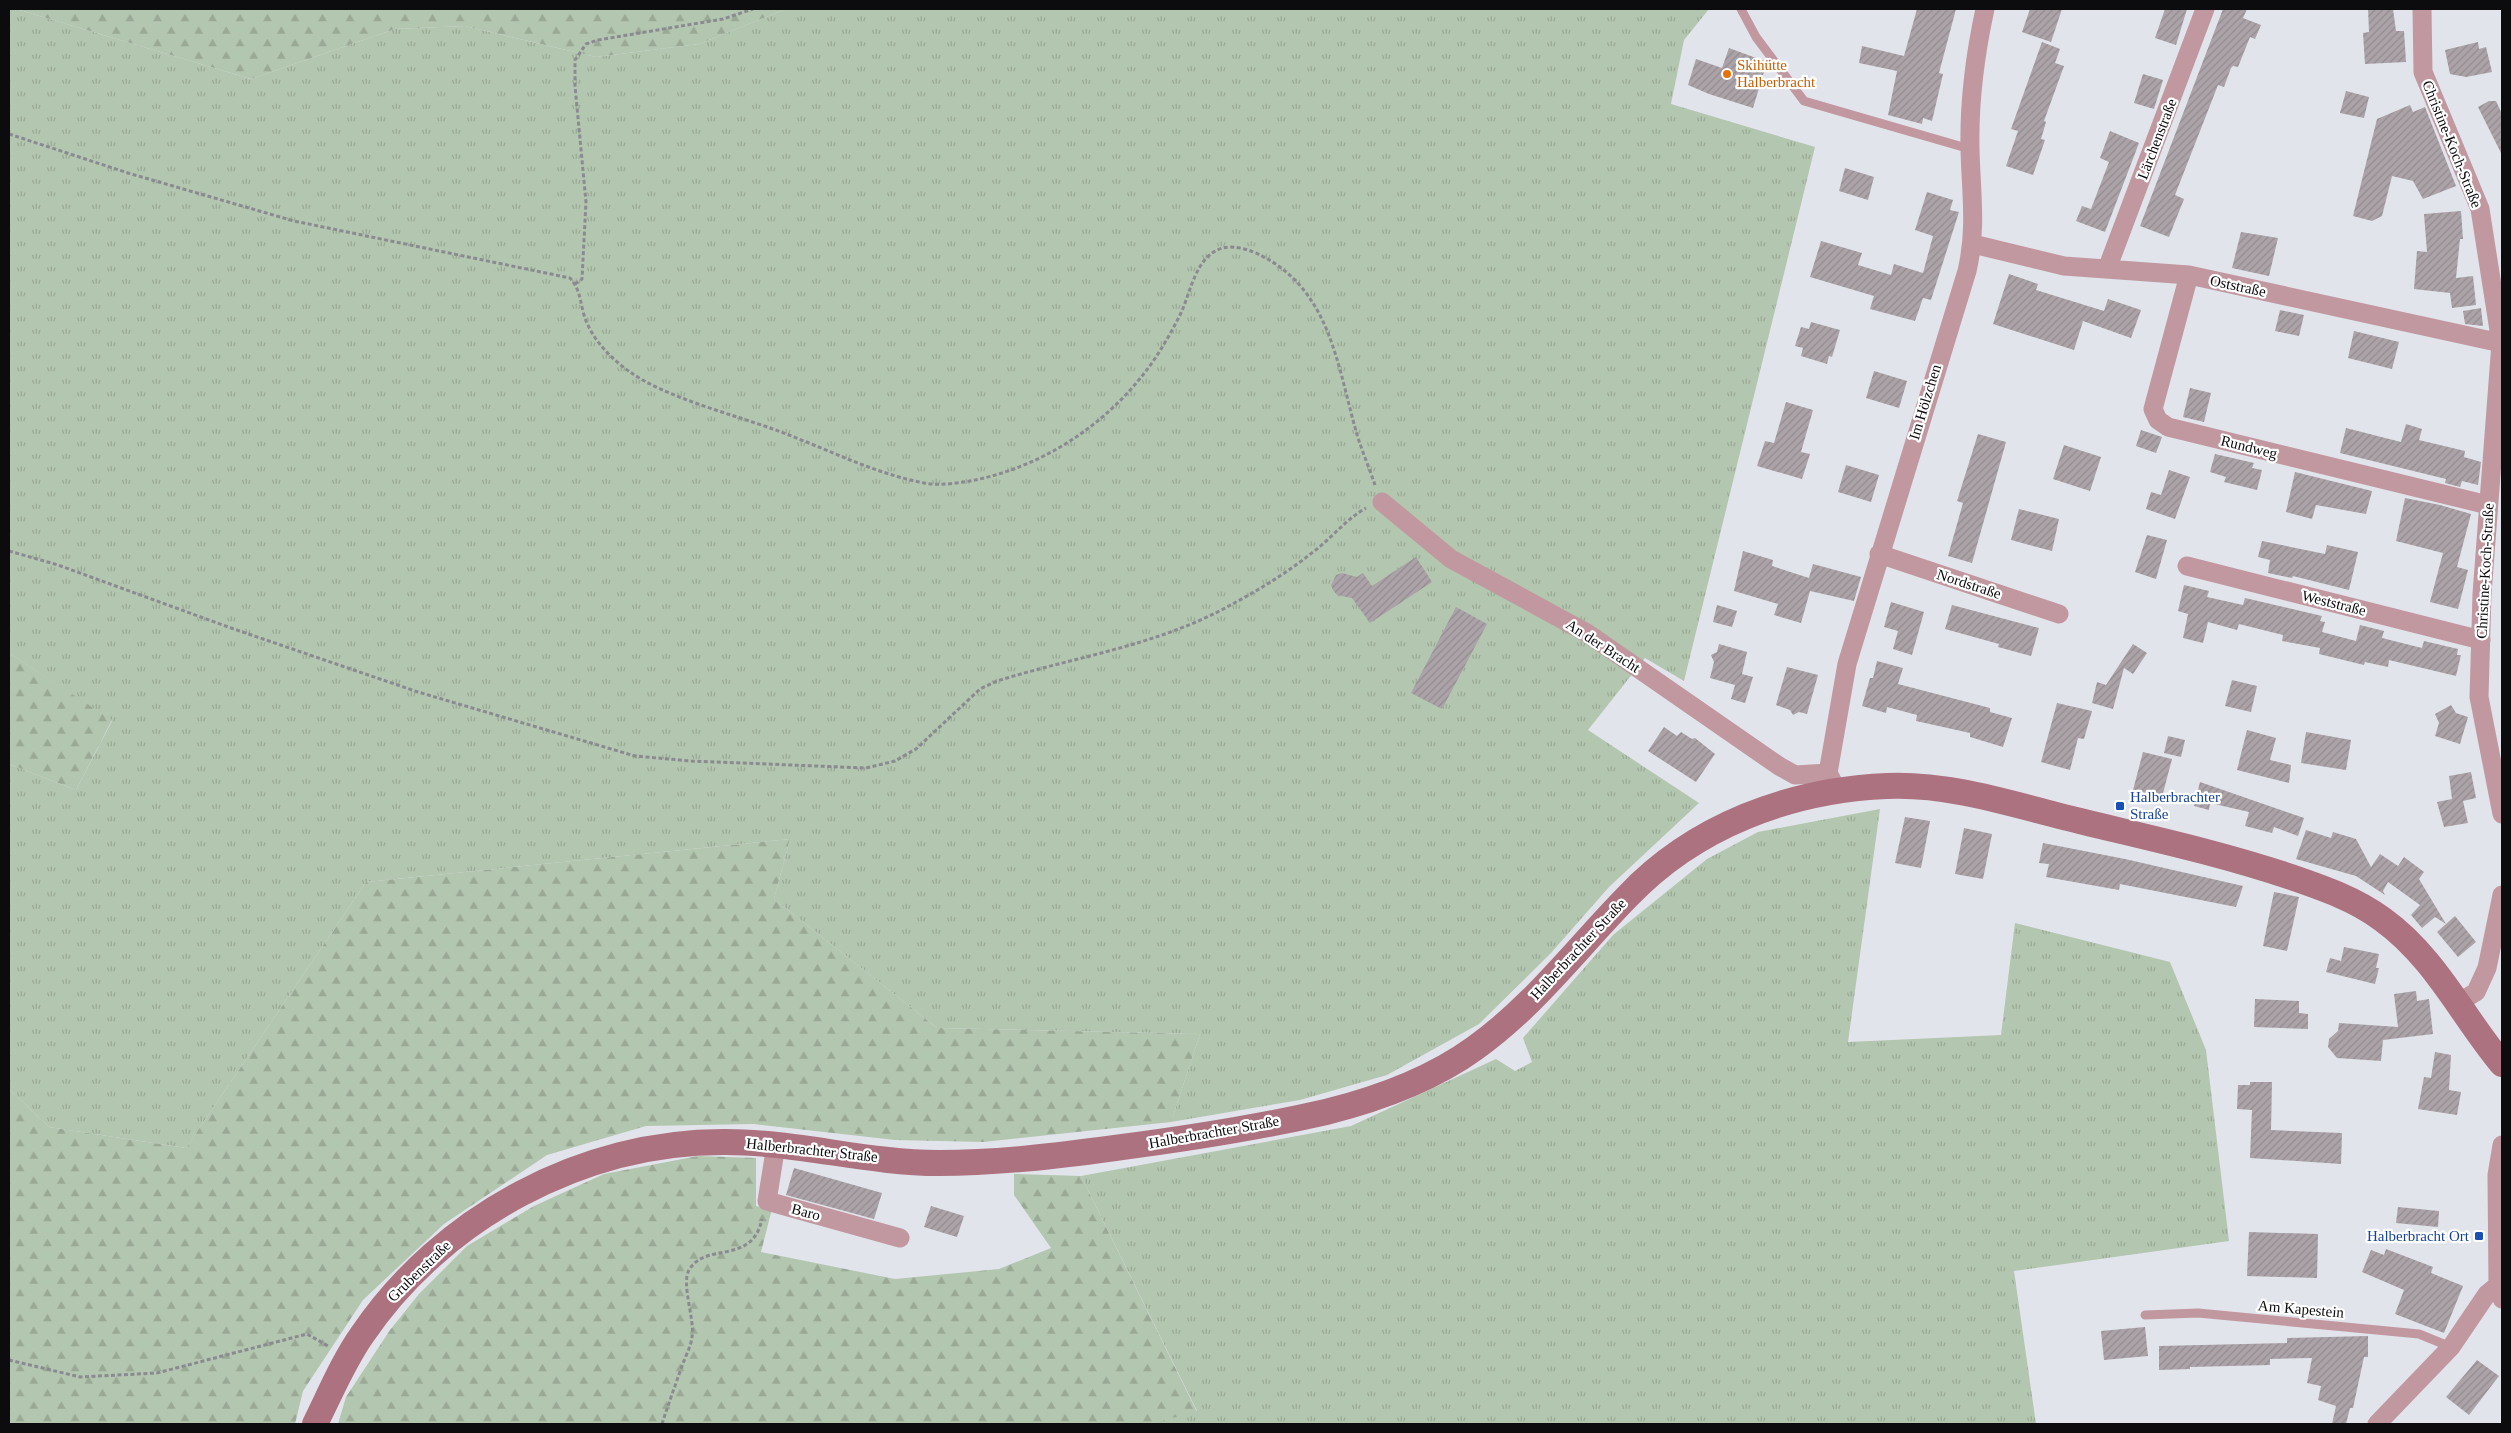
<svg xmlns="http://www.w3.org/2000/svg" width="2511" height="1433" viewBox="0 0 2511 1433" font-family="'Times New Roman',serif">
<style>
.grass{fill:url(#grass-tufts)}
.forest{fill:url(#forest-firs)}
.building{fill:url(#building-hatch)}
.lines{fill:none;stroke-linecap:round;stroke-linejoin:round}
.path{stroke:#8a8b91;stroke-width:3;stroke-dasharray:4 2.5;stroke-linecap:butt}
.service{stroke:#c198a0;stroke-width:9}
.minor{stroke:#c198a0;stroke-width:19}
.secondary{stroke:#ad727f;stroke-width:26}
.food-dot{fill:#e8710a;stroke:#fff;stroke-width:2}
.transit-dot{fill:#1a4fb4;stroke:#fff;stroke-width:2}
.labels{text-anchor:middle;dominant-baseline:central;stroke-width:4.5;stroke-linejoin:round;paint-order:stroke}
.food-label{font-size:15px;fill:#c56008;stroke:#fff;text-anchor:start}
.street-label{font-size:15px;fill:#0c0c0f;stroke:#fff}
.transit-label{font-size:15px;fill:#164399;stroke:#fff;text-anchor:start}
</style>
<defs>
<pattern id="grass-tufts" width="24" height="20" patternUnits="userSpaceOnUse" patternTransform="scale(1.25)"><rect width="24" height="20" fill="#b3c6af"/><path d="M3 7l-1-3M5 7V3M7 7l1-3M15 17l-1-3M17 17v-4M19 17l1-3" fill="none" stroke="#99a995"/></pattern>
<pattern id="forest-firs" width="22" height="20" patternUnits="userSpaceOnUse" patternTransform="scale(1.25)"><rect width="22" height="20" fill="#b3c6af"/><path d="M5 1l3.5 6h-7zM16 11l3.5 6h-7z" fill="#99a995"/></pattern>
<pattern id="building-hatch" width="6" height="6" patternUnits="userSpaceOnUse" patternTransform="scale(1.25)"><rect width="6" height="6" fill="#aba3a7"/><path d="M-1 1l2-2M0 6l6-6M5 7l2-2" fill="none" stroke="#928b8f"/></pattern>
</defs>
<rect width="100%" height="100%" fill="#e2e4ec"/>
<!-- grass -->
<path class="grass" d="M9 9H16L251 79 395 29 465 26 596 57 699 44 786 9H1709L1684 40 1671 104 1815 147 1684 681 1645 658 1588 730 1699 803 1609 887 1551 953 1479 1024 1387 1075 1300 1100 1171 1122 1200 1034 937 1028 774 899 790 839 366 882 186 1148 49 1127 9 1089V764L76 790 112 721 9 653Z
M1880 809 1848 1042 2001 1035 2015 923 2170 962 2206 1050 2229 1241 2014 1271 2036 1424H1148L1197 1411 1081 1176 1351 1126 1496 1059 1515 1071 1532 1062 1523 1038 1613 935 1707 859 1758 832Z"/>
<!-- forest -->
<path class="forest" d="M16 9H786L699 44 596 57 465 26 395 29 251 79Z
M9 653 112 720 76 790 9 764Z
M790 839 774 899 937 1028 1200 1034 1171 1122 983 1142 895 1140 753 1124 646 1126 547 1155 444 1224 363 1300 303 1391 295 1424H9V1089L49 1127 186 1148 366 882Z
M698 1156 756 1158V1206L772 1209 761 1252 895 1279 999 1269 1051 1248 1014 1195V1174L1081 1176 1197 1412 1148 1424H338L346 1397 390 1330 419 1294 467 1246 534 1206 604 1174Z"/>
<!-- building -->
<path class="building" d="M1917 9H1956L1939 73 1943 74 1932 121 1923 118 1922 124 1888 115 1897 71 1859 63 1862 46 1904 56Z
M2030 9H2062L2051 42 2022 32Z
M2165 9H2187L2176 45 2155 38Z
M2223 9H2247L2243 18 2261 25 2255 39 2250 37 2238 67 2233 66 2231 68 2224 87 2218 85 2175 195 2184 199 2169 237 2140 226Z
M2368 9H2393L2396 31H2404L2406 62 2365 64 2363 33 2369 32Z
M2042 42 2060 49 2055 63 2064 66 2044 121 2046 122 2041 139 2045 140 2033 175 2006 166 2018 131 2011 129Z
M2478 42 2479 49 2486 47 2492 72 2466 77 2450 74 2445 50Z
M1729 48 1767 62 1753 108 1709 94 1688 85 1696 59 1722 68Z
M2143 74 2163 80 2154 109 2134 103Z
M2346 91 2369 97 2364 118 2340 113Z
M2489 101H2496L2502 114V155L2478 107Z
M2410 105 2413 112 2425 107 2456 186 2423 199 2413 181 2392 176 2382 216 2372 221 2353 216 2377 119Z
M2110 131 2139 143 2105 232 2076 221 2082 206 2091 209 2109 162 2100 158Z
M1845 168 1874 177 1868 200 1839 191Z
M1927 192 1953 200 1950 210 1959 212 1931 300 1923 298 1915 321 1870 309 1874 296 1810 277 1821 241 1862 253 1858 265 1891 275 1894 264 1923 273 1933 236 1915 230Z
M2461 211 2463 239H2460L2456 278 2473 276 2476 305 2452 308 2450 293 2414 289 2417 251 2427 252 2424 214Z
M2241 232 2278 238 2269 276 2232 268Z
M2009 274 2038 284 2036 290 2104 311 2108 299 2141 310 2131 338 2083 321 2074 350 1993 324Z
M2481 308 2483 326 2465 324 2463 311Z
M2280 310 2304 315 2299 336 2275 331Z
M1811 322 1840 330 1832 357 1829 356 1827 364 1801 356 1803 348 1795 346 1801 327 1809 329Z
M2354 331 2399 342 2392 369 2348 358Z
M1874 371 1907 381 1899 408 1866 398Z
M2190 388 2211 393 2204 422 2183 417Z
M1786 402 1813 410 1801 452 1810 454 1802 479 1757 466 1765 441 1774 443Z
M2406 424 2422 429 2419 440 2465 451 2464 457 2481 462 2478 485 2462 481 2460 487 2445 483 2446 479 2340 453 2346 428 2401 442Z
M2141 430 2162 437 2156 453 2136 446Z
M1978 434 2006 442 1972 563 1948 556 1963 503 1957 501Z
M2064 445 2101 457 2090 491 2053 479Z
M2215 454 2254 463 2252 468 2262 470 2257 490 2224 482 2226 477 2210 472Z
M1846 465 1879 475 1871 502 1838 492Z
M2169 470 2190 477 2175 519 2146 509 2151 492 2161 495Z
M2295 472 2372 491 2366 514 2316 505 2312 519 2286 512Z
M2405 498 2440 505 2471 514 2457 567 2468 570 2458 609 2430 602 2443 553 2396 541Z
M2019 509 2059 519 2052 551 2011 540Z
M2147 535 2167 540 2156 579 2135 572Z
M2262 541 2325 554 2327 545 2358 552 2349 590 2293 576 2292 578 2268 573 2270 560 2258 557Z
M1743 551 1773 560 1772 566 1809 578 1813 564 1861 577 1854 601 1810 591 1801 623 1774 615 1778 604 1734 591Z
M1416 557 1432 582 1370 623 1352 598 1337 595 1333 590 1331 585 1336 575 1342 573 1357 577 1363 573 1372 586Z
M2184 585 2209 591 2207 597 2243 605 2245 598 2322 616 2320 621 2325 622 2322 632 2356 641 2360 625 2384 631 2382 638 2422 648 2424 641 2458 649 2457 655H2461L2456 676 2389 660 2388 667 2365 662 2364 665 2319 654 2320 648 2282 641 2283 635 2239 624 2237 630 2208 622 2203 643 2183 638 2188 614 2178 611Z
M1891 602 1924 612 1912 655 1893 649 1898 631 1884 627Z
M1717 605 1737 611 1732 627 1713 622Z
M1952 605 2039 628 2031 656 1998 647 1999 644 1945 629Z
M1456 607 1487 624 1442 709 1411 693Z
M1719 644 1747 652 1742 674 1753 677 1745 703 1731 699 1735 685 1710 678 1714 662 1711 655 1717 652Z
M2133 644 2147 653 2133 674 2124 668 2113 709 2092 703 2097 682 2106 685Z
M1877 661 1903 668 1898 684 1990 708V712L2012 718 2003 747 1970 737V733L1916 721 1917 715 1887 707 1886 713 1862 706 1870 678H1873Z
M1787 667 1818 675 1807 714 1799 712 1793 715 1790 710 1776 705Z
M2232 680 2257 686 2251 712 2225 706Z
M2057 703 2092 711 2084 739 2078 738 2070 770 2041 762Z
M2451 705 2456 713 2468 717 2460 744 2435 736 2439 723 2435 714Z
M1664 727 1677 736 1681 732 1692 739 1695 738 1715 754 1696 782 1648 751Z
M2247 730 2276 738 2270 760 2291 765 2289 783 2237 770Z
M2306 732 2351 740 2346 770 2301 763Z
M2168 736 2185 740 2181 757 2164 753Z
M2143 752 2172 759 2162 797 2133 790Z
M2471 772 2476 798 2463 801 2468 823 2444 827 2437 802 2452 799 2449 776Z
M2200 782 2304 818 2298 836 2274 827 2272 833 2245 826 2249 812 2210 803 2209 810 2194 806Z
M1905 817 1930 821 1921 868 1895 863Z
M1964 828 1992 834 1983 879 1955 874Z
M2306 830 2331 838 2333 832 2356 839 2371 867 2380 854 2398 866 2404 857 2424 872 2419 879 2446 924 2455 916 2476 942 2458 957 2437 932 2446 924 2435 917 2422 928 2411 915 2420 905 2388 882 2383 891 2385 895 2356 876 2296 859Z
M2043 843 2125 859 2243 886 2236 907 2120 884 2119 890 2046 877 2049 864 2039 863Z
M2274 892 2299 897 2287 951 2263 946Z
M2344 947 2379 954 2376 968H2379L2375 984 2326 972 2330 958 2341 961Z
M2416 991 2417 1001 2429 999 2433 1034 2383 1040 2381 1061 2337 1058 2328 1047 2329 1039 2338 1031 2339 1023 2398 1027 2394 994Z
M2255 999 2299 1001V1013L2308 1014V1029L2254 1027Z
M2435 1052 2451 1055 2449 1090 2461 1092 2457 1115 2418 1109 2424 1077 2431 1078Z
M2250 1082H2272L2271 1130 2342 1133 2341 1164 2250 1158 2252 1110 2237 1109 2238 1085H2250Z
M794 1168 882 1193 874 1219 786 1195Z
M931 1206 964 1216 957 1237 924 1227Z
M2398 1207 2439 1211 2438 1227 2396 1223Z
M2249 1232 2318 1234 2317 1278 2247 1276Z
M2386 1249 2433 1267 2431 1273 2463 1286 2444 1333 2395 1314 2404 1290 2362 1272 2371 1250 2384 1255Z
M2145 1327 2148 1356 2104 1360 2101 1331Z
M2368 1336V1357H2364L2353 1408H2350L2346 1424H2332L2336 1406 2318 1400 2321 1386 2307 1383 2312 1358 2270 1359V1365L2190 1367V1369L2159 1370V1346L2287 1343V1338Z
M2477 1360 2499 1376 2469 1415 2446 1397Z"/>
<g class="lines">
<!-- path -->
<path class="path" d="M9 134 128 173 294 221 570 278C580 289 580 301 584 315 591 338 610 358 630 372 665 397 731 414 773 429 823 447 872 473 924 483 941 486 959 483 975 480 1043 466 1104 426 1146 371 1159 354 1171 333 1181 313 1188 297 1192 279 1201 265 1206 257 1214 250 1223 248 1235 245 1251 250 1262 256 1330 291 1337 364 1356 431 1361 449 1369 467 1375 485
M575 284 582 279 586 202 575 86V60L586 44 598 40 723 19 753 9
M9 551 58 565 231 628 418 692 635 756 691 761 866 768 895 761 916 749 980 689 997 681C1074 657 1155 646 1227 607 1257 591 1287 573 1313 552 1332 538 1345 520 1366 508
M9 1360 80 1377 157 1373 307 1334 328 1346
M662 1424C668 1405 675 1386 682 1366 685 1357 691 1347 692 1337 695 1319 681 1284 689 1270 706 1241 752 1266 762 1219"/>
<!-- service -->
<path class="service" d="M1741 9 1756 37 1804 101 1970 149
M2145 1315 2198 1313 2419 1334 2451 1347"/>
<!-- minor -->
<path class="minor" d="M2422 9 2423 72 2480 209 2501 343 2482 594 2479 697 2502 814
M1973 244 2064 266 2189 275 2501 343
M2107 269 2205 9
M2189 275 2153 409 2158 420 2168 427 2488 505
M1382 502 1451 559 1587 633 1779 766 1795 775 1828 773
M1879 554 2059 614
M2187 566 2481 640
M1837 790 1828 773 1847 664 1967 271C1977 228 1971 193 1970 149 1969 102 1975 55 1985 9
M2458 1003 2476 992 2487 968 2502 895
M776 1145 767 1201 900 1238
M2502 1145 2497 1175 2498 1285 2502 1299
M2377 1424 2451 1347 2487 1294 2498 1285"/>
<!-- secondary -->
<path class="secondary" d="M315 1424C330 1394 343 1362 362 1335 442 1217 583 1141 726 1142 797 1142 868 1163 939 1163 998 1163 1056 1156 1115 1148 1185 1139 1256 1128 1326 1112 1378 1099 1431 1080 1475 1048 1534 1006 1577 948 1627 897 1694 826 1790 790 1887 786 1953 783 2020 807 2084 822 2154 839 2223 854 2291 877 2323 888 2355 899 2382 919 2435 957 2462 1016 2502 1064"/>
</g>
<!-- markers -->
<circle class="food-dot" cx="1727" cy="74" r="5"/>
<g class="transit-dot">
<rect x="2115" y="801" width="10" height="10" rx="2.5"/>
<rect x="2474" y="1231" width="10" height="10" rx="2.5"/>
</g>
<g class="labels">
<!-- food labels -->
<g class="food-label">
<text x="1737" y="65">Skihütte<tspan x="1737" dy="17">Halberbracht</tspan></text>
</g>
<!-- street labels -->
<g class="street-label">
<text transform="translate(2157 139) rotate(-69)">Lärchenstraße</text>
<text transform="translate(2452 144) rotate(68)">Christine-Koch-Straße</text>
<text transform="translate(2238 286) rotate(12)">Oststraße</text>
<text transform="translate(1925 402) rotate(-73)">Im Hölzchen</text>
<text transform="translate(2249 447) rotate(14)">Rundweg</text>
<text transform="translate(2485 571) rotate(-87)">Christine-Koch-Straße</text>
<text transform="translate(1969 584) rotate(18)">Nordstraße</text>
<text transform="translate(2334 603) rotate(14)">Weststraße</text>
<text transform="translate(1603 646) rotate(33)">An der Bracht</text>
<text transform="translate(1578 949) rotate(-47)">Halberbrachter Straße</text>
<text transform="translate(1214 1132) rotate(-10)">Halberbrachter Straße</text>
<text transform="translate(812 1150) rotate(6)">Halberbrachter Straße</text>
<text transform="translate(806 1212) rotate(15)">Baro</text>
<text transform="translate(419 1271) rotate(-44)">Grubenstraße</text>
<text transform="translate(2301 1309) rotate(5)">Am Kapestein</text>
</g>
<!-- transit labels -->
<g class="transit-label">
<text x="2130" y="797">Halberbrachter<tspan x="2130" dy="17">Straße</tspan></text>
<text x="2469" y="1236" text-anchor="end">Halberbracht Ort</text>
</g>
</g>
<!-- border -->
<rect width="2511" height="1433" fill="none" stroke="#0c0c0f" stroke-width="20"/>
</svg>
